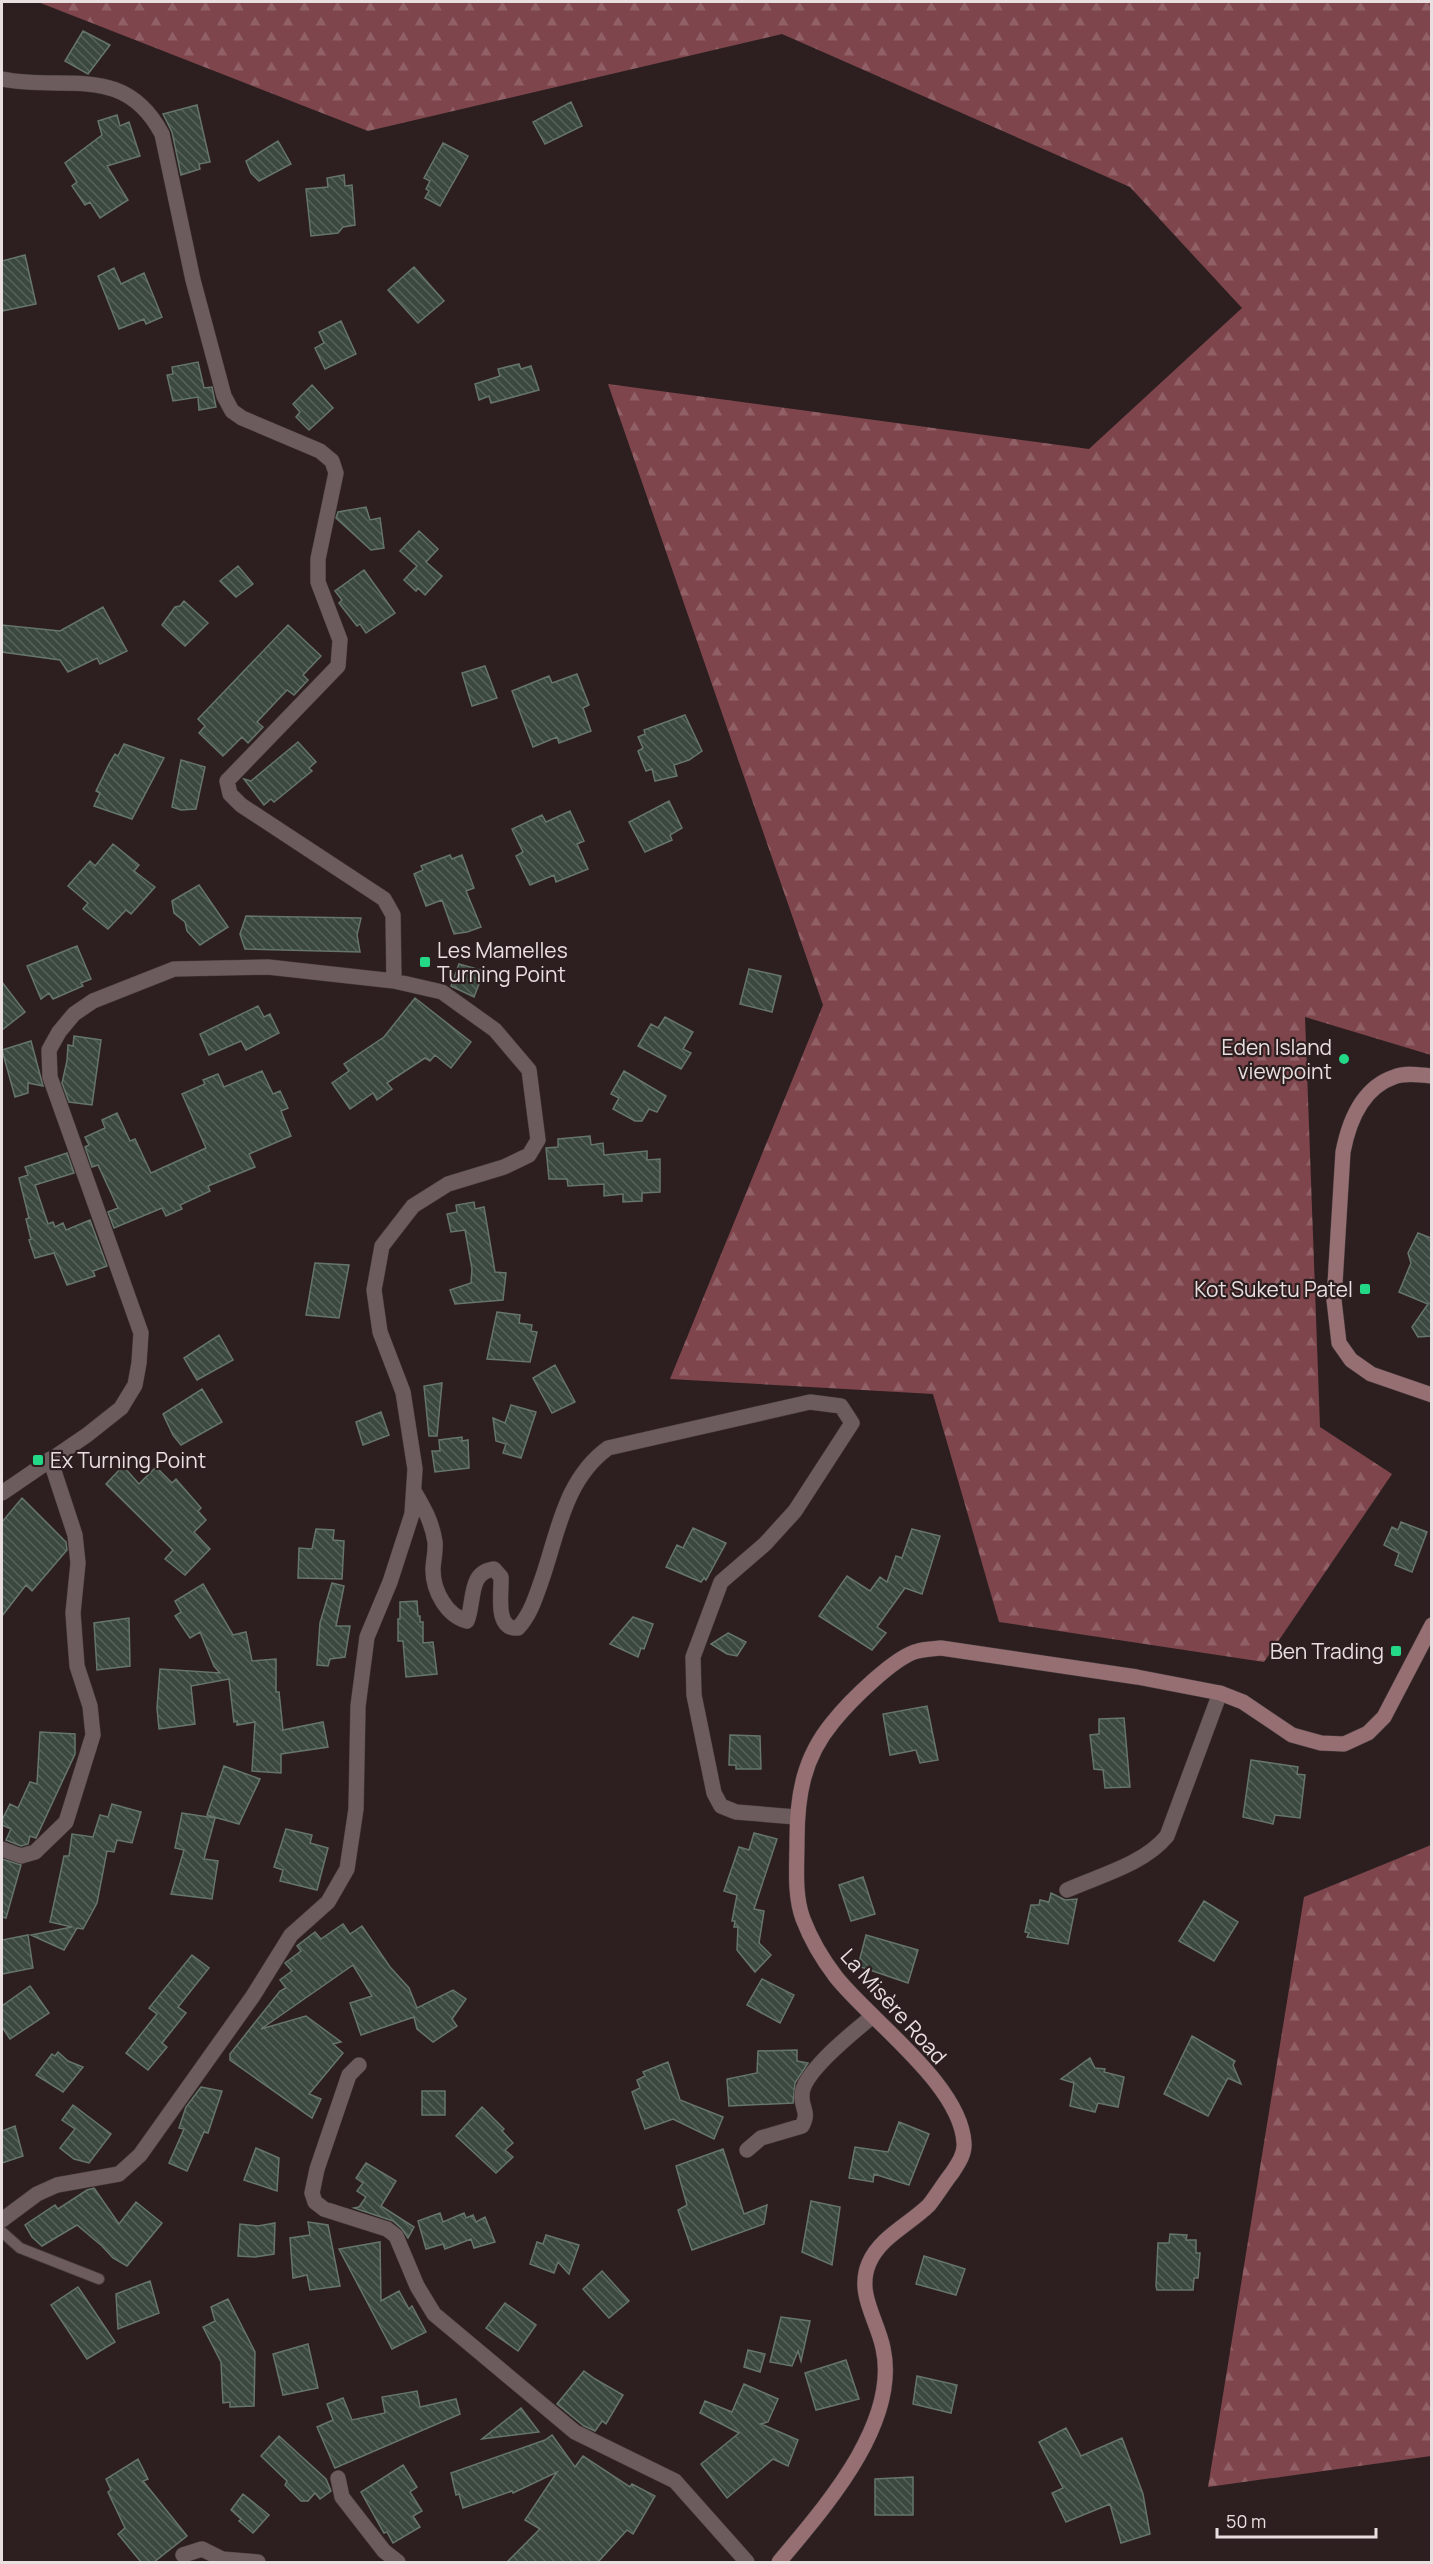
<svg xmlns="http://www.w3.org/2000/svg" width="1433" height="2564" viewBox="0 0 1433 2564" font-family="Manrope,sans-serif">
<style>
.forest{fill:url(#forest-firs)}
.building{fill:url(#building-back-hatch);stroke:#66756c;stroke-width:1.5}
.lines{fill:none;stroke-linecap:round;stroke-linejoin:round}
.service-casing{stroke:#483c3d;stroke-width:12}
.minor-casing{stroke:#483c3d;stroke-width:16}
.secondary-casing{stroke:#483c3d;stroke-width:16}
.service{stroke:#6d5c5d;stroke-width:10}
.minor{stroke:#6d5c5d;stroke-width:15}
.secondary{stroke:#956f72;stroke-width:15}
.poi-dot{fill:#23d886;stroke:#2d1f20;stroke-width:2}
.labels{text-anchor:middle;dominant-baseline:central;stroke-width:4.5;stroke-linejoin:round;paint-order:stroke}
.poi-label{font-size:21px;fill:#eadfe0;stroke:#2d1f20;text-anchor:end}
.street-label{font-size:21px;fill:#eadfe0;stroke:#2d1f20}
</style>
<defs>
<pattern id="forest-firs" width="22" height="20" patternUnits="userSpaceOnUse" patternTransform="scale(1.5)"><rect width="22" height="20" fill="#7e464c"/><path d="M5 1l3.5 6h-7zM16 11l3.5 6h-7z" fill="#906066"/></pattern>
<pattern id="building-back-hatch" width="6" height="6" patternUnits="userSpaceOnUse" patternTransform="scale(1.5)"><rect width="6" height="6" fill="#3a483f"/><path d="M-1 5l2 2M0 0l6 6M5-1l2 2" fill="none" stroke="#57625a"/></pattern>
</defs>
<rect width="100%" height="100%" fill="#2d1f20"/>
<!-- forest -->
<path class="forest" d="M38 2H1431V1055L1305 1017 1320 1427 1392 1474 1264 1662 999 1622 933 1394 670 1379 823 1005 608 384 1089 449 1242 308 1130 187 782 34 368 131Z
M1431 1845V2456L1208 2487 1304 1897Z"/>
<!-- building -->
<path class="building" d="M83 31 110 45 88 74 65 61Z
M571 102 582 126 545 144 533 122Z
M197 105 210 162 199 164 200 169 181 175 172 132 163 114Z
M117 115 120 126 129 122 140 156 107 166 128 200 100 218 90 202 85 205 72 186 77 182 65 163 102 135 98 121Z
M278 141 291 164 259 181 251 173 246 161Z
M443 143 468 156 440 206 425 198 429 191 426 189 430 181 424 178Z
M344 175 345 186 352 185 355 225 343 227 338 233 311 236 306 189 328 187 327 178Z
M25 255 36 304 2 311V261Z
M414 267 444 301 418 323 388 290Z
M114 268 121 284 144 273 162 317 146 324 144 319 119 329 98 276Z
M341 321 356 354 325 369 315 348 324 343 319 332Z
M198 362 204 388 212 387 216 407 199 410 198 397 173 401 167 375 173 374 172 367Z
M519 364 521 369 531 366 539 390 491 403 489 396 479 400 475 384 500 376 498 369Z
M312 385 333 408 309 430 296 417 300 412 293 404Z
M366 507 370 520 380 518 384 548 371 550 336 518 338 512Z
M419 531 438 549 426 562 442 576 425 595 418 588 416 591 404 580 417 566 400 551Z
M238 566 253 584 236 597 220 581Z
M364 570 395 613 366 633 360 624 357 626 339 603 342 600 335 591Z
M184 601 208 623 185 646 162 625 175 607 180 606Z
M103 607 127 651 100 664 97 658 68 672 60 660 2 652V625L60 631Z
M288 625 321 656 303 675 308 680 294 695 287 690 257 722 263 727 248 743 242 737 223 756 199 733 205 726 198 719Z
M485 666 497 698 472 706 462 673Z
M577 674 589 705 583 708 591 731 559 743 557 737 533 747 512 691 549 676 552 683Z
M685 715 702 751 689 760 674 765 677 776 655 781 652 769 646 771 638 751 643 748 638 737 645 734 644 730Z
M298 742 316 762 309 768 312 771 274 802 271 799 264 805 244 779 251 781Z
M124 744 164 758 132 819 94 806 100 793 96 791 109 764 115 754 118 756Z
M181 760 205 767 196 809 181 810 172 807Z
M669 801 682 828 670 835 672 840 645 852 629 822Z
M570 811 584 841 577 844 588 869 556 882 554 875 530 885 516 856 523 852 512 829 542 815 546 822Z
M113 844 139 865 134 871 155 887 131 914 126 910 108 929 83 909 88 903 68 886 90 861 95 866Z
M450 855 452 859 462 855 474 888 466 891 481 927 467 932 454 934 442 900 426 906 414 874 423 870 421 866Z
M199 885 228 927 200 945 187 931 185 922 174 913 172 901Z
M246 916 361 918 357 935 360 952 245 949 240 934Z
M77 946 91 979 81 983 83 986 53 999 49 993 41 999 27 966Z
M459 964 484 971 474 997 451 986Z
M749 969 781 976 772 1012 740 1004Z
M2 982 25 1012 2 1030Z
M415 998 471 1042 451 1068 435 1055 430 1061 425 1058 387 1083 392 1089 377 1100 373 1093 350 1109 332 1083 349 1071 344 1064 384 1037Z
M258 1006 264 1017 270 1014 279 1033 246 1050 241 1041 209 1055 200 1034Z
M665 1017 693 1032 683 1049 691 1053 681 1069 638 1046 651 1024 658 1028Z
M74 1036 101 1040 92 1105 69 1102 62 1083 67 1061 68 1045 73 1046Z
M31 1041 43 1086 28 1083V1093L15 1097 2 1050Z
M262 1071 273 1094 280 1091 288 1108 281 1111 291 1136 249 1154 255 1167 208 1186 210 1191 180 1205 182 1209 166 1216 162 1208 114 1228 108 1212 118 1208 98 1165 92 1167 85 1147 89 1145 85 1137 105 1128 102 1120 117 1113 130 1141 135 1139 151 1173 206 1148 182 1094 205 1084 203 1080 218 1074 224 1087Z
M624 1071 666 1096 657 1112 649 1109 642 1121H635L613 1109 619 1098 611 1094Z
M590 1136 591 1145 603 1143 604 1155 647 1151V1160L660 1159V1192L642 1193V1201L623 1202V1194L604 1196V1184L568 1186 567 1179H549L546 1148 558 1147V1139Z
M67 1153 74 1173 35 1185 48 1224 53 1222 55 1227 63 1223 66 1230 90 1220 107 1266 93 1271 95 1276 67 1285 54 1253 35 1258 29 1240 31 1239 26 1219 29 1218 19 1178 28 1175 25 1167Z
M474 1202 475 1209 484 1207 495 1272 506 1273 503 1300 455 1304 450 1290 471 1283 472 1269 465 1230 451 1232 447 1214 457 1212 456 1205Z
M1418 1233 1431 1238V1336L1418 1337 1412 1327 1428 1304 1399 1292 1411 1263 1408 1253Z
M315 1263 349 1265 339 1318 306 1315Z
M497 1312 520 1315 519 1323 532 1325 531 1331 537 1332 530 1362 487 1359Z
M219 1335 233 1360 197 1380 184 1358Z
M555 1365 575 1402 552 1413 533 1378Z
M442 1383 437 1436H429L424 1386Z
M202 1389 222 1422 181 1445 173 1435 163 1414Z
M511 1405 536 1412 521 1458 503 1453 506 1444 496 1441 493 1418 505 1423Z
M381 1412 389 1435 363 1445 356 1422Z
M462 1437V1441L468 1440 469 1468 435 1472 432 1451H440L439 1440Z
M123 1466 139 1484 156 1467 172 1483 176 1479 201 1508 198 1511 206 1520 194 1532 210 1549 185 1575 165 1559 173 1550 106 1484Z
M22 1498 66 1542 67 1550 32 1591 26 1585 2 1616V1522Z
M1401 1522 1427 1532 1412 1572 1395 1565 1399 1553 1384 1545 1392 1527 1398 1530Z
M693 1528 726 1543 706 1580 704 1578 701 1582 666 1567 677 1545 683 1548Z
M316 1529 334 1530 333 1540 344 1541 342 1579 298 1578 299 1548 312 1549Z
M912 1529 940 1536 922 1594 905 1588 877 1627 886 1633 872 1650 819 1616 847 1576 870 1591 880 1577 887 1582 896 1556 902 1558Z
M332 1583 344 1586 336 1626H350L345 1657 330 1659 328 1666 317 1665 320 1623Z
M203 1584 233 1635 246 1632 252 1661 276 1659V1692H279L283 1730 323 1722 328 1747 281 1754V1773L252 1771 255 1722 237 1725V1721L234 1722 229 1679 191 1686 195 1724 159 1729 157 1708 160 1669 220 1673 214 1666 200 1632 190 1638 175 1616 181 1612 175 1601Z
M417 1601 418 1616H420V1622H423V1643L433 1642 437 1674 406 1677 403 1641H398V1619H400V1602Z
M633 1617 653 1624 644 1649 641 1648 638 1657 610 1644Z
M129 1618 130 1666 97 1670 94 1623Z
M728 1633 746 1642 737 1656 727 1654 711 1644Z
M927 1706 938 1760 920 1763 916 1750 890 1755 883 1714Z
M1124 1718 1130 1787 1105 1788 1103 1770 1094 1769 1090 1735 1099 1734V1719Z
M40 1732 75 1734V1754L36 1838 30 1836 28 1844 21 1846 6 1840 11 1829 2 1825V1820L10 1804 18 1808 30 1782 37 1784Z
M730 1735 760 1736 761 1769H736V1765H729Z
M1251 1760 1298 1767 1297 1774 1305 1775 1300 1818 1275 1815 1273 1824 1243 1817Z
M224 1766 260 1779 239 1824 207 1815Z
M112 1804 141 1812 132 1843 117 1840 114 1852 107 1851 97 1903 83 1929 77 1928 64 1950 31 1935 72 1927 50 1922 64 1856H69L72 1834 93 1837 100 1815 108 1817Z
M182 1813 215 1818 204 1859 218 1861 212 1899 171 1894 184 1850 175 1848Z
M286 1829 312 1835 310 1843 328 1848 317 1890 280 1881 283 1870 274 1867Z
M754 1833 777 1839 754 1909 764 1911 759 1943 771 1955 755 1972 737 1950 738 1927H734L735 1921H732L737 1895 724 1891 739 1847 749 1850Z
M2 1859 21 1865 6 1918 2 1917Z
M863 1877 875 1914 851 1921 839 1885Z
M1051 1893 1065 1900 1077 1899 1068 1944 1027 1937 1029 1933 1025 1932 1031 1905H1039L1040 1900 1049 1902Z
M1204 1901 1238 1922 1214 1961 1179 1941Z
M343 1924 350 1934 362 1926 390 1967 409 1988 417 2008 453 1990 466 1999 452 2019 457 2026 433 2042 417 2029 414 2017 361 2035 350 2003 372 1996 353 1965 261 2029 306 2016 341 2042 333 2044 343 2053 309 2094 321 2099 312 2118 230 2060V2054L280 1991 286 1988 280 1980 292 1971 285 1963 301 1951 297 1946 315 1932 321 1939Z
M28 1935 33 1968 2 1974V1940Z
M866 1935 918 1950 908 1983 858 1966Z
M192 1955 209 1968 178 2007 186 2013 162 2043 167 2047 148 2070 126 2053 157 2014 149 2008Z
M762 1979 794 1995 780 2023 747 2005Z
M30 1986 49 2013 10 2039 2 2027V2006Z
M1192 2036 1235 2061 1233 2065 1241 2084 1228 2078 1208 2116 1164 2094Z
M797 2050V2061L808 2063 795 2083 793 2103 729 2106 727 2079 757 2073 758 2051Z
M58 2052 68 2061 83 2067 63 2092 36 2075 52 2054 55 2056Z
M1090 2058 1095 2068 1105 2069 1104 2072 1124 2077 1118 2107 1098 2103 1095 2112 1070 2106 1074 2083 1061 2079Z
M668 2062 680 2100 723 2117 714 2139 673 2119 645 2129 632 2092 640 2088 637 2080 645 2076 643 2072Z
M201 2087 222 2091 208 2133 204 2132 187 2171 169 2163 184 2129 179 2128 186 2107Z
M422 2091H445V2115H422Z
M73 2105 111 2134 89 2163 74 2159 60 2148 75 2129 62 2120Z
M482 2107 504 2129 502 2131 513 2143 505 2150 513 2157 496 2173 456 2136Z
M899 2122 929 2134 909 2185 874 2174 873 2182 849 2178 855 2147 888 2152Z
M15 2126 23 2156 2 2163V2131Z
M256 2148 279 2158 277 2191 244 2180Z
M723 2149 744 2214 767 2205 764 2224 692 2250 678 2210 687 2205 676 2166Z
M366 2163 396 2181 381 2206 414 2227 408 2238 402 2229 393 2221 354 2208 359 2207 366 2197 357 2191 363 2183 356 2178Z
M94 2188 119 2224 136 2202 162 2223 127 2266 113 2258 102 2246 77 2225 42 2246 32 2237 25 2225 55 2205 58 2209 87 2190Z
M811 2201 840 2207 832 2265 802 2252Z
M440 2213 443 2222 464 2213 466 2218 473 2215 476 2222 485 2217 495 2242 474 2248 471 2239 445 2249 443 2244 426 2249 418 2221Z
M308 2222 328 2225 340 2286 310 2290 307 2275 293 2278 290 2238 310 2235Z
M275 2223 274 2254 255 2257 238 2256 240 2224 258 2226Z
M1170 2234 1187 2235 1186 2240H1196V2253H1200L1198 2278H1194L1193 2290H1157L1156 2286 1158 2243H1169Z
M546 2235 579 2245 569 2274 558 2262 554 2273 530 2264 537 2242 543 2244Z
M380 2242 381 2301 399 2291 409 2309 412 2306 426 2332 392 2349 339 2249Z
M924 2256 965 2269 956 2295 916 2284Z
M602 2271 629 2301 609 2318 583 2289Z
M150 2281 159 2313 118 2329 116 2294Z
M78 2287 115 2342 87 2359 51 2305Z
M228 2299 255 2352 254 2406 230 2407V2402L223 2403 221 2362 203 2327 215 2321 211 2307Z
M505 2303 536 2325 518 2351 486 2328Z
M781 2317 810 2321 801 2361 798 2351 792 2366 770 2362Z
M308 2344 318 2388 283 2395 273 2354Z
M748 2350 765 2354 760 2372 744 2367Z
M846 2360 859 2399 816 2410 805 2373Z
M584 2371 595 2379 623 2395 606 2424 602 2421 595 2431 584 2426 557 2404Z
M917 2376 957 2385 951 2413 913 2404Z
M744 2384 778 2399 768 2422 761 2424 798 2440 788 2466 773 2459 727 2498 701 2464 739 2433 700 2413 705 2401 732 2412Z
M417 2391 420 2407 456 2399 460 2414 335 2468 317 2427 333 2420 327 2404 343 2398 352 2420 385 2413 382 2397Z
M521 2408 539 2432 482 2439Z
M1066 2428 1081 2456 1122 2438 1143 2494 1150 2534 1121 2543 1110 2504 1066 2522 1052 2493 1063 2488 1039 2442Z
M552 2435 575 2467 583 2456 630 2487 632 2484 655 2496 633 2534 627 2530 598 2562H507L540 2529 525 2520 557 2472 513 2493 512 2491 463 2508 459 2494 456 2495 451 2473 545 2440Z
M279 2436 326 2479 331 2491 320 2499 315 2493 308 2501H301L285 2485 287 2481 261 2456Z
M138 2459 148 2479 143 2481 187 2536 154 2562H141L118 2534 125 2528 108 2492 111 2490 106 2479Z
M403 2465 417 2487 410 2492 422 2511 413 2516 420 2527 393 2543 387 2532 384 2533 361 2492Z
M913 2477V2515H875V2479Z
M243 2494 269 2515 253 2533 239 2521 241 2519 231 2510Z"/>
<g class="lines">
<defs>
<path id="service" d="M2 2232 20 2248 99 2279"/>
<path id="minor" d="M2 79C65 92 124 62 162 134L193 280 224 396 232 411 242 418 320 451 332 461 336 473 318 559V582L340 640 338 666 227 781 230 794 241 805 384 899 393 915 394 981
M414 1491C424 1508 432 1522 435 1542 436 1552 433 1561 433 1570 433 1591 447 1616 467 1621 475 1601 468 1572 494 1569L501 1577C502 1593 494 1630 518 1628 530 1615 535 1599 541 1582 558 1534 564 1480 608 1448L810 1402 841 1406 852 1423 795 1511 765 1544 721 1582 693 1657 694 1695 714 1793 721 1806 736 1812 796 1817
M2 1493 87 1435 121 1408 135 1385 139 1363 141 1333 50 1077 49 1050 59 1032 74 1014 93 1001 174 969 268 967 394 981 442 992 495 1030 529 1070 538 1140 529 1155 504 1167 448 1184 413 1206 382 1246 374 1290 380 1332 403 1392 415 1469 412 1514 390 1582 367 1637 358 1706 356 1809 347 1869 328 1902 291 1935 253 1996 140 2155 119 2174 57 2185 37 2194 2 2220
M2 1849 21 1856 35 1852 66 1822 93 1735 90 1706 77 1666 73 1613 78 1563 75 1535 50 1459
M1067 1890C1101 1875 1144 1864 1167 1836L1220 1693
M359 2065 349 2075 317 2169 312 2193 315 2202 324 2209 387 2229 396 2236 417 2286 434 2314 575 2432 675 2481 747 2562
M747 2150 761 2138 802 2126C810 2111 801 2109 802 2095 802 2072 856 2030 873 2016
M338 2478 342 2497 384 2551 398 2562
M183 2555 202 2549 222 2559 258 2562"/>
<path id="secondary" d="M1432 1076C1420 1075 1405 1072 1394 1077 1362 1088 1349 1121 1343 1152L1334 1300 1339 1343 1351 1360 1371 1374 1432 1395
M779 2562C823 2509 900 2424 883 2348 877 2319 856 2293 869 2263 880 2237 910 2224 929 2205 937 2195 944 2183 952 2173 958 2164 965 2154 964 2143 961 2085 871 2021 836 1977 823 1960 811 1940 803 1919 794 1895 797 1866 797 1841 797 1796 803 1758 833 1722 849 1702 895 1656 918 1651 925 1649 933 1649 941 1648L1137 1677 1220 1693 1243 1702 1292 1735 1321 1743 1344 1744 1368 1733 1384 1717 1432 1625"/>
</defs>
<!-- service casing -->
<use href="#service" class="service-casing"/>
<!-- minor casing -->
<use href="#minor" class="minor-casing"/>
<!-- secondary casing -->
<use href="#secondary" class="secondary-casing"/>
<!-- service -->
<use href="#service" class="service"/>
<!-- minor -->
<use href="#minor" class="minor"/>
<!-- secondary -->
<use href="#secondary" class="secondary"/>
</g>
<!-- markers -->
<g class="poi-dot">
<rect x="419" y="956" width="12" height="12" rx="3"/>
<circle cx="1344" cy="1059" r="6"/>
<rect x="1359" y="1283" width="12" height="12" rx="3"/>
<rect x="32" y="1454" width="12" height="12" rx="3"/>
<rect x="1390" y="1645" width="12" height="12" rx="3"/>
</g>
<g class="labels">
<!-- poi labels -->
<g class="poi-label">
<text x="437" y="950" text-anchor="start">Les Mamelles<tspan x="437" dy="24">Turning Point</tspan></text>
<text x="1332" y="1047">Eden Island<tspan x="1332" dy="24">viewpoint</tspan></text>
<text x="1353" y="1289">Kot Suketu Patel</text>
<text x="50" y="1460" text-anchor="start">Ex Turning Point</text>
<text x="1384" y="1651">Ben Trading</text>
</g>
<!-- street labels -->
<g class="street-label">
<text transform="translate(894 2006) rotate(48)">La Misère Road</text>
</g>
</g>
<!-- border -->
<rect width="1433" height="2564" fill="none" stroke="#eadfe0" stroke-width="6"/>
<!-- scale -->
<path d="M1217 2528v9h159v-9" fill="none" stroke="#eadfe0" stroke-width="3"/>
<text x="1226" y="2528" font-size="18" fill="#eadfe0" stroke="#2d1f20" stroke-width="4.5" paint-order="stroke">50 m</text>
</svg>
